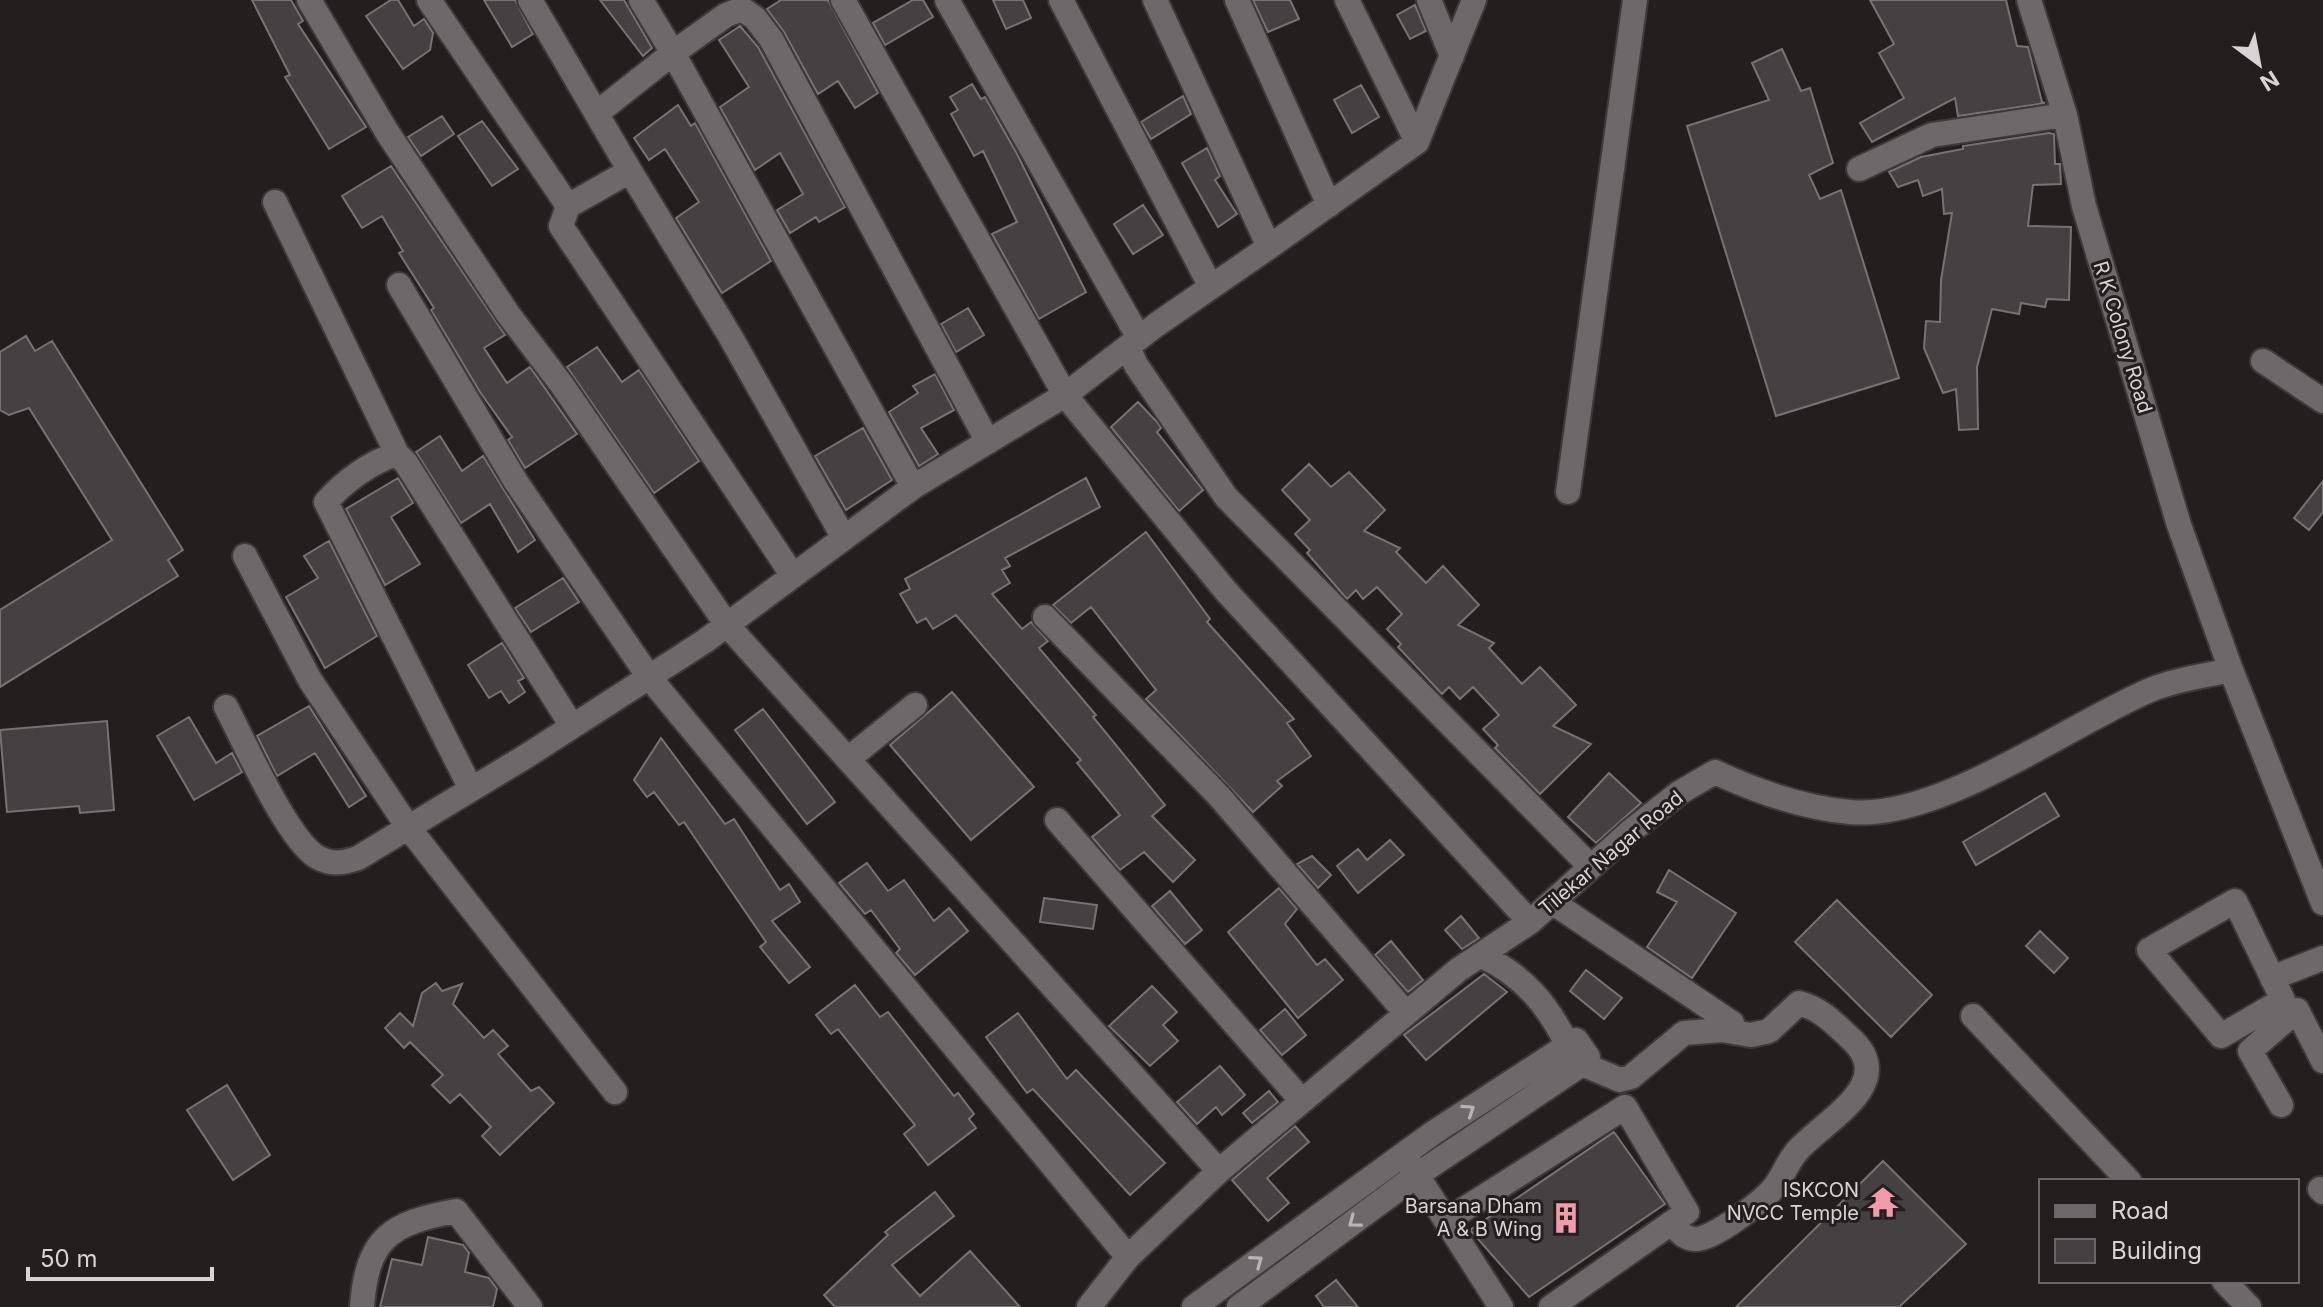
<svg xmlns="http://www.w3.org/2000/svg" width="2323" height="1307" viewBox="0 0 2323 1307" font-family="Inter,sans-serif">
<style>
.building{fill:#454041;stroke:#787273;stroke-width:2}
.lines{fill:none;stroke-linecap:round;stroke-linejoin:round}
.minor-casing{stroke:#3d3a3a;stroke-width:28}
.minor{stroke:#6d6869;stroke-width:24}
.oneway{stroke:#b8b4b5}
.labels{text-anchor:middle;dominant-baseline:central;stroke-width:6;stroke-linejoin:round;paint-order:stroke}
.street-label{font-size:20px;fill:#d8d4d5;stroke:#231f1f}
.poi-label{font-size:20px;fill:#d8d4d5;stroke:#231f1f;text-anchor:end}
</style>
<rect width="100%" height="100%" fill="#231f1f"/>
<!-- building -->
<path class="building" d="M252 0H291L303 21 298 24 366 127 329 149 285 77 290 75Z
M391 0H398L414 26 424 19 433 33 430 50 403 69 366 16Z
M484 0H515L533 34 512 47Z
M600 0H624L652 48 643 56Z
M781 0H828L878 93 855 108 838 81 818 94 784 32 767 9Z
M913 0H923L933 17 885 45 873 23Z
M993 0H1023L1031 18 1006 29Z
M1253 0H1290L1299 19 1268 32Z
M1870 0H2006L2017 46 2028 47 2042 102 2045 103 1958 116 1955 98 1872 142 1860 123 1904 98 1879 53 1894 44Z
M1415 5 1426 31 1410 39 1397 15Z
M740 26 758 47 845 207 819 222 816 217 790 233 777 210 803 194 780 153 755 170 720 107 749 87 719 40Z
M1782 49 1801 91 1810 88 1833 163 1809 175 1820 199 1841 190 1899 378 1776 416 1687 126 1769 100 1752 63Z
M972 84 981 99 985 97 1017 154 1086 292 1039 319 992 234 1017 222 983 151 974 156 951 114 958 110 950 97Z
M1361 85 1379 117 1352 133 1334 100Z
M1183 96 1191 114 1151 139 1141 122Z
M678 105 691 126 695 123 771 261 722 293 676 218 699 202 665 149 649 160 634 138Z
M442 116 454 134 421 156 408 137Z
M482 121 518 169 492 186 458 136Z
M2049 133 2054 134 2055 164H2060L2061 184 2033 185 2028 226 2071 227 2069 300 2047 299 2045 307 2021 303 2019 314 1992 309 1977 367 1978 429 1959 430 1956 389 1943 393 1924 348 1926 321 1940 322 1941 280 1952 213 1944 214 1942 189 1923 196 1918 180 1898 187 1889 172 1921 157 1963 149V146Z
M1207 148 1220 176 1215 180 1237 214 1218 227 1182 163Z
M391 166 505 335 484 348 507 383 530 367 577 434 525 468 508 440 512 437 480 392 431 310 434 308 399 253 403 251 382 216 362 228 342 196Z
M1143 205 1163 235 1133 254 1114 224Z
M968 308 984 335 956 352 941 324Z
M26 336 35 351 52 341 183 550 168 560 178 576 0 687V610L112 540 29 408 9 415 0 410V352Z
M597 347 622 382 639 370 699 461 654 493 567 367Z
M935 374 954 410 921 428 938 454 919 466 889 412 918 393 913 386Z
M1138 402 1158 423 1161 428 1157 432 1203 490 1179 511 1111 427Z
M863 428 892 480 846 510 815 456Z
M440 436 462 471 483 456 535 540 518 552 490 504 461 523 416 452Z
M1309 464 1331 487 1349 472 1385 510 1364 531 1400 548 1396 552 1426 583 1443 566 1479 605 1458 625 1494 643 1489 648 1522 684 1540 667 1576 705 1553 726 1591 744 1540 794 1495 748 1498 745 1483 729 1499 715 1473 687 1460 699 1449 687 1442 694 1398 647 1401 644 1387 629 1402 614 1377 587 1363 599 1356 590 1347 599 1307 553 1310 550 1295 534 1310 520 1282 490Z
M398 478 413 503 391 517 420 564 385 585 346 509Z
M1086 478 1100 507 1005 558 1010 566 1002 570 1010 583 992 594 1022 629 1031 622 1048 641 1039 648 1096 715 1093 717 1165 805 1152 816 1195 860 1173 882 1144 852 1120 870 1092 837 1120 815 1077 763 1081 760 956 615 933 629 926 618 917 623 900 594 910 589 905 579Z
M2323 481V512L2309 530 2294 518Z
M1146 532 1210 619 1207 622 1294 719 1287 723 1311 756 1277 781 1282 786 1253 812 1146 699 1156 690 1091 607 1071 623 1053 605Z
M329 541 377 636 325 668 286 597 318 578 304 556Z
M563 578 579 602 531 632 515 608Z
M502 643 524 678 518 681 525 692 509 703 501 691 489 698 468 665Z
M952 692 1034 787 971 840 890 745Z
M309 706 366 796 349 807 315 753 277 776 257 736Z
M763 709 835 802 807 824 735 730Z
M189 717 216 763 232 753 242 772 194 800 157 736Z
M107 721 114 810 80 813 79 806 7 812 0 730Z
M661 738 725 824 734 819 780 890 789 884 800 902 772 921 810 967 789 983 760 947 766 942 684 822 679 825 654 792 647 797 634 780Z
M1609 773 1641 803 1596 843 1568 817Z
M2045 793 2059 816 1976 865 1963 842Z
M1390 840 1404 855 1358 893 1337 866 1358 849 1367 860Z
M1312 856 1331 875 1318 888 1297 864Z
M867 863 888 891 904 880 934 921 949 908 968 931 915 975 896 953 900 949 871 910 865 914 839 883Z
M1669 870 1736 913 1692 978 1647 947 1677 902 1657 892Z
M1279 888 1297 909 1285 924 1317 965 1325 959 1343 980 1298 1018 1228 932Z
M1170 891 1202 930 1185 944 1152 906Z
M1044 898 1097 905 1093 929 1040 922Z
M1837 900 1932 995 1891 1037 1795 942Z
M1461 916 1479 938 1462 949 1445 930Z
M2040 931 2068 958 2054 973 2026 946Z
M1391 941 1423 980 1408 992 1375 955Z
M1586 970 1622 998 1604 1019 1570 991Z
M1484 974 1507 992 1426 1060 1404 1035Z
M436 983 442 991 462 984 453 1004 484 1038 493 1030 508 1046 498 1054 531 1091 539 1087 554 1103 500 1155 482 1136 491 1127 460 1094 450 1103 432 1085 443 1075 410 1042 404 1048 385 1028 400 1013 413 1026 422 993Z
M855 985 880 1017 888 1012 954 1096 958 1093 974 1114 969 1119 976 1128 928 1165 904 1134 915 1125 838 1029 831 1034 816 1015Z
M1152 986 1177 1012 1163 1025 1178 1041 1150 1066 1109 1026Z
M1285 1009 1306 1035 1282 1055 1260 1030Z
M1018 1013 1067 1079 1076 1070 1165 1163 1130 1195 1033 1089 1027 1093 986 1037Z
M1220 1066 1245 1095 1222 1115 1216 1107 1197 1124 1177 1102Z
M227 1085 270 1155 233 1180 187 1110Z
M1269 1091 1278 1102 1252 1123 1243 1113Z
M1295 1126 1309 1142 1267 1178 1289 1203 1268 1221 1232 1180Z
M1614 1132 1665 1204 1529 1297 1470 1230Z
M1883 1161 1966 1244 1899 1307H1736Z
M935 1192 954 1216 892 1265 920 1296 970 1251 1020 1307H835L824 1295 888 1235 885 1232Z
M428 1237 463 1245 469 1253 465 1272 489 1278 497 1289 493 1307H380L392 1259 422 1265Z
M1336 1280 1358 1307H1324L1316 1296Z"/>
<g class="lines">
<defs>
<path id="minor" d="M309 0 387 132 508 314 562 385 727 625 1219 1171
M429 0 568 206 630 171 730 336 844 538
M530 0 630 171
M843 0 1065 395 1225 590 1530 922
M947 0 1139 338
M1061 0 1211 287
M1237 0 1329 205
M1347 0 1417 142
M1429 0 1452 56
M2029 0 2065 115 2084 206 2179 525 2231 670 2323 903
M597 113 673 53 641 0
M1859 169 1932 135 2065 115
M275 202 397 454
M568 206 561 226 793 576
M1269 247 1417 142 1474 0
M399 285 516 482 649 677 1128 1257
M1128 347 1136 365 1226 497 1591 867
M2263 361 2323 401
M913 487 673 53 726 15 742 9 755 18 771 39 988 442
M1568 492 1635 0
M245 556 310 680 408 827 615 1092
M1045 617 1219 796 1406 1013
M226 707C244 741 287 839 317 857 331 865 344 863 358 858L528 755 705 641 913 487 1065 395 1156 325 1269 247 1155 0
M848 759 915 705
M471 789 326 502C344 482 370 462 397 454L406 463 572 726
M1057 820 1302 1101
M2235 901 2283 1000 2221 1036 2149 950Z
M1552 902 1732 1023
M1482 956C1524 976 1548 1005 1568 1046
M2272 978 2323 958
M1973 1016 2129 1181
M1582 1064 1620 1080 1631 1077 1684 1033 1722 1030 1751 1035 1769 1031 1799 1003C1821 1009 1833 1022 1849 1037 1900 1082 1828 1118 1799 1149 1789 1159 1784 1174 1776 1185 1765 1200 1714 1239 1696 1239 1684 1239 1679 1231 1671 1223
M2281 1105 2250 1051 2297 1010 2323 1061
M1410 1164 1501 1307
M2320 1189 2323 1192
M1447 1220 1625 1107 1687 1212 1551 1307
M2224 1281 2249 1307
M362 1307C367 1238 390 1223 456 1211L530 1307
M1089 1307 1128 1257 1219 1171 1458 970 1530 922 1631 831 1679 793 1715 772C1756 791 1804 808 1850 812 1937 821 2067 726 2148 691 2173 680 2204 676 2231 670
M1194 1307 1433 1133 1576 1040 1588 1057 1582 1064 1417 1175 1239 1307"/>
</defs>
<!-- minor casing -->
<use href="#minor" class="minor-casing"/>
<!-- minor -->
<use href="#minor" class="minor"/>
</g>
<!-- one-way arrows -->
<defs><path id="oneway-chevron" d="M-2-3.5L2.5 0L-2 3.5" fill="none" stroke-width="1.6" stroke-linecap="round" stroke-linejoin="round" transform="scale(2)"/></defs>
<g class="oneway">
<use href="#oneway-chevron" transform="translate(1469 1110) rotate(-33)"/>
<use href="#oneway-chevron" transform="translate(1354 1222) rotate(143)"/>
<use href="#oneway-chevron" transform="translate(1257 1261) rotate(-36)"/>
</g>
<!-- icons -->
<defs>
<symbol id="temple-bare" viewBox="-9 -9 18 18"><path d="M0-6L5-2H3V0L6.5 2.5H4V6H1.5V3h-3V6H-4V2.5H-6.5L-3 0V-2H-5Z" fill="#f39aab" stroke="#231f1f" stroke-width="2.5" paint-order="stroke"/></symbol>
<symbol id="building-bare" viewBox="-9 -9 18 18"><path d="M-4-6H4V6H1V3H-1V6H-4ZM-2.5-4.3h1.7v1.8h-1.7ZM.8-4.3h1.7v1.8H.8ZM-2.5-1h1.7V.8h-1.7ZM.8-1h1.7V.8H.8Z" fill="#f39aab" stroke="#231f1f" stroke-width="2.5" paint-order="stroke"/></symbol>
</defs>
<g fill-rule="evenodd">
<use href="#temple-bare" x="1861" y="1180" width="44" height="44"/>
<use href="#building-bare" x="1544" y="1196" width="44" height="44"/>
</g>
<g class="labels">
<!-- street labels -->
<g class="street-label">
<text transform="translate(2123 337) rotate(73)">R K Colony Road</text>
<text transform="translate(1611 853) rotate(-40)">Tilekar Nagar Road</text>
</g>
<!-- poi labels -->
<g class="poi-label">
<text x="1859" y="1190">ISKCON<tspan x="1859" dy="23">NVCC Temple</tspan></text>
<text x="1542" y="1206">Barsana Dham<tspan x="1542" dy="23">A &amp; B Wing</tspan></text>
</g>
</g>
<!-- legend -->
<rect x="2039" y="1179" width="260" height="104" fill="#231f1f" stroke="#6b6768" stroke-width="2"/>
<rect x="2055" y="1205" width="40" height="12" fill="#6d6869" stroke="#6b6768" stroke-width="2"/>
<text x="2111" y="1219" font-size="24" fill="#d8d4d5">Road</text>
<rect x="2055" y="1239" width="40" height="24" fill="#454041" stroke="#6b6768" stroke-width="2"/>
<text x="2111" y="1259" font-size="24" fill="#d8d4d5">Building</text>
<!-- north arrow -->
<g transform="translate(2259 64) rotate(148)" stroke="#231f1f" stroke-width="6" paint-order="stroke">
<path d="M0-6L14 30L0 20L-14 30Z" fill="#d8d4d5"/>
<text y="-12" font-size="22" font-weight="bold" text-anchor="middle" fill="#d8d4d5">N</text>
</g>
<!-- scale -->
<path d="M28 1267v12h184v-12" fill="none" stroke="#d8d4d5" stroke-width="4"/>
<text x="40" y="1267" font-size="24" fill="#d8d4d5" stroke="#231f1f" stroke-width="6" paint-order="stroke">50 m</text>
</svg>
